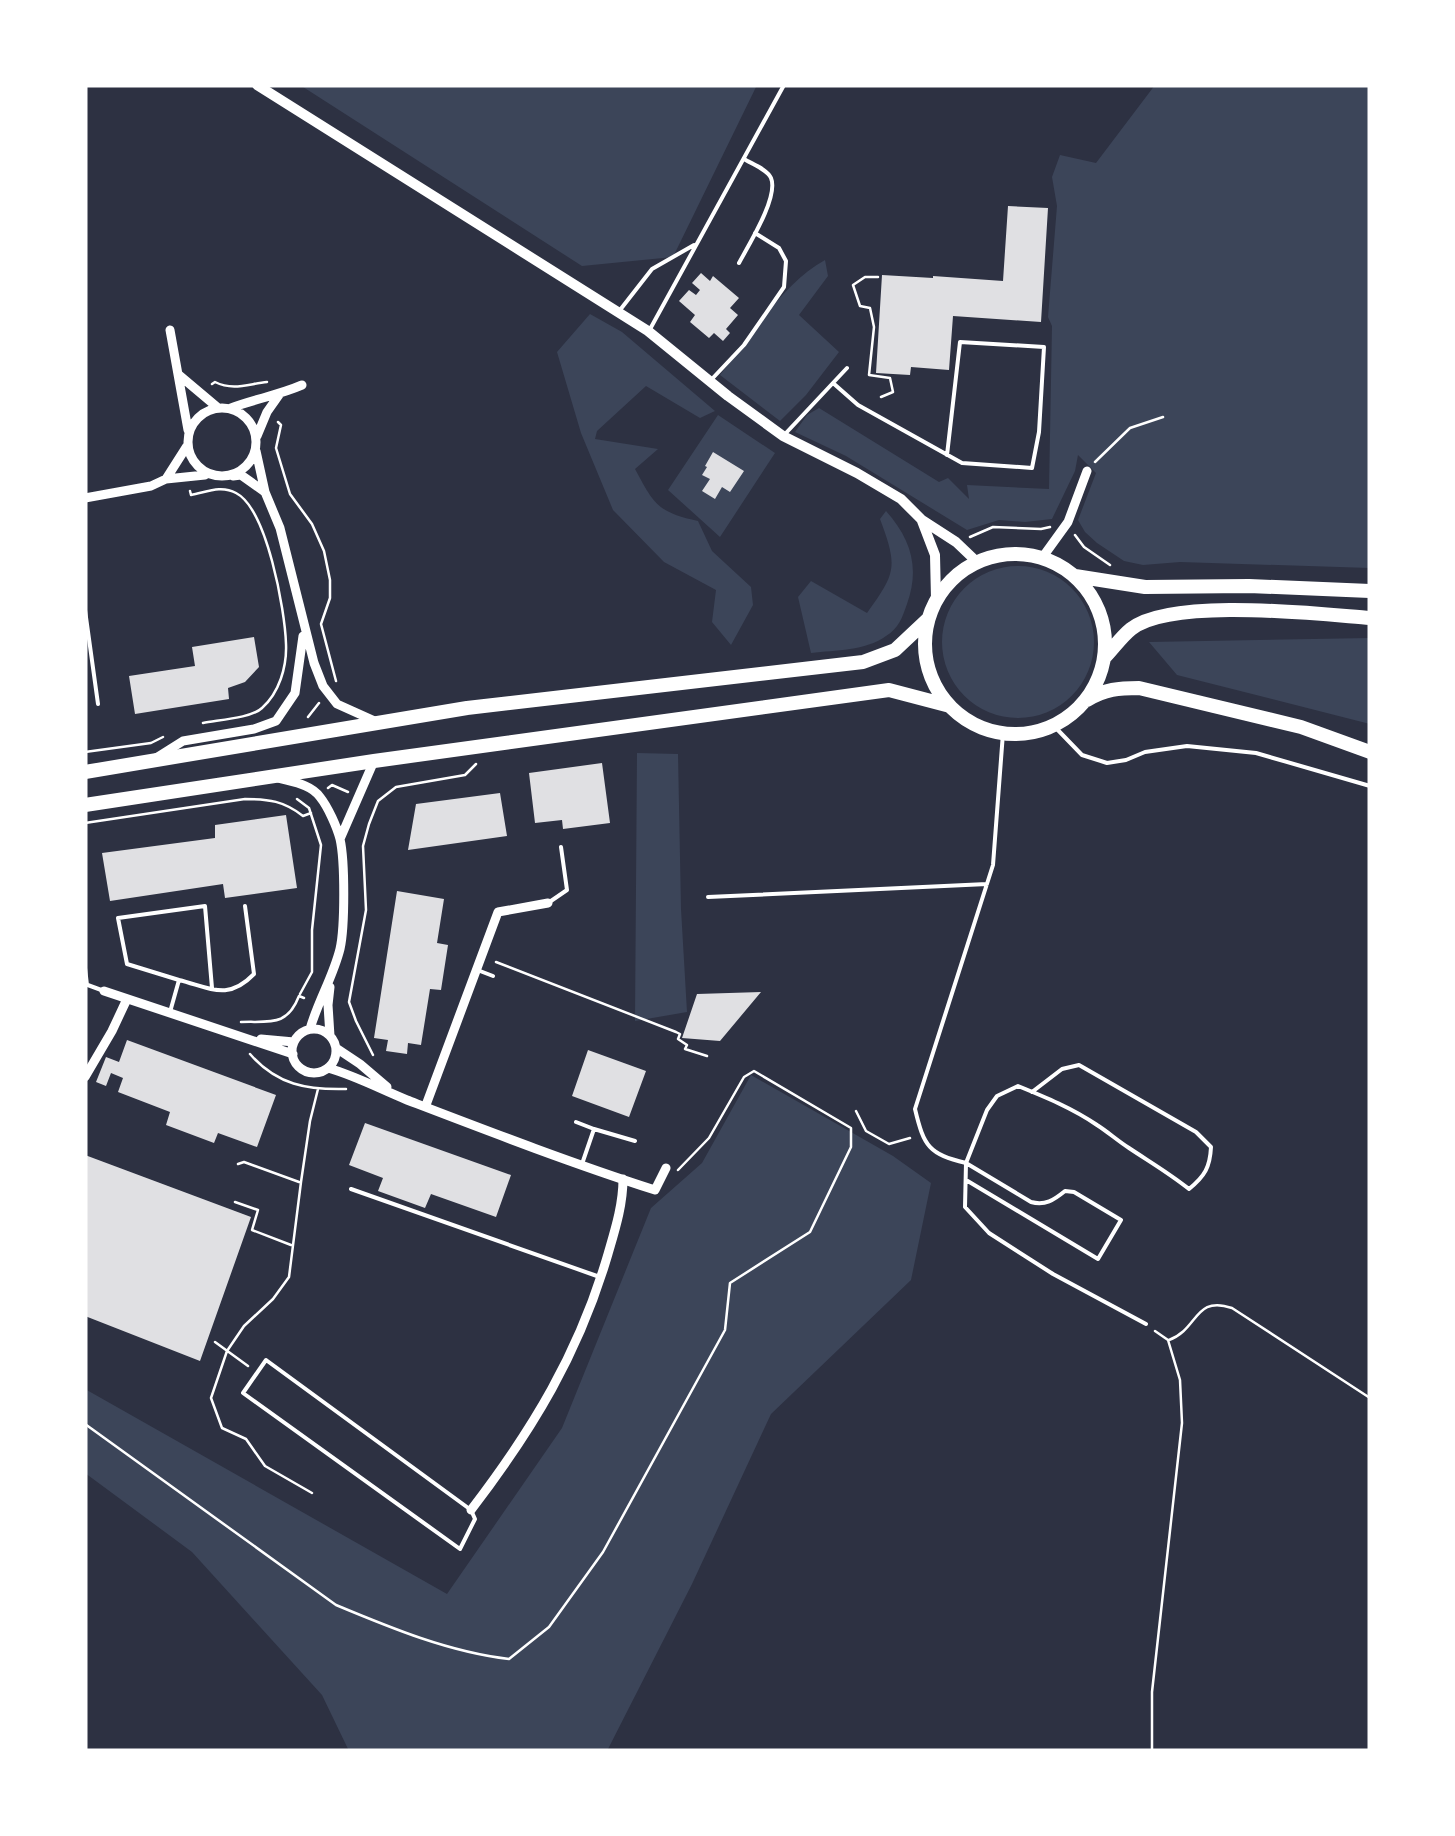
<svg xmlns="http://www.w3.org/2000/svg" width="1455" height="1836" viewBox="0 0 1455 1836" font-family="Mulish,sans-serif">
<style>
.green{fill:#3c4559}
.building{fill:#e0e0e3}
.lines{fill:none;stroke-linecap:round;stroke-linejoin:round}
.path{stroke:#fff;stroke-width:2.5}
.service{stroke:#fff;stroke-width:4}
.minor{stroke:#fff;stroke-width:9}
.tertiary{stroke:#fff;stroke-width:10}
.trunk{stroke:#fff;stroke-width:14}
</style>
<rect width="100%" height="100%" fill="#2d3142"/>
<!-- green -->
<path class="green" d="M300 85H757L673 257 582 266Z
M1155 85H1370V568L1180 562 1143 565 1124 561 1097 543 1085 532 1078 520 1096 473 1078 455 1075 471 1052 519 1025 522 999 520 967 530 846 456 795 432 807 415 819 408 939 482 948 478 969 499 967 485 1049 489 1052 326 1048 317 1057 206 1052 177 1060 155 1096 163Z
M825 260 828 276 799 315 839 352 806 395 780 421 720 375C750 337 783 283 825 260Z
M590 314 622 332 715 411 700 418 646 386 597 431 595 439 658 449 635 469C654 504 657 512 698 521L712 551 751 587 753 605 731 645 712 622 716 590 664 562 613 510 581 433 557 352Z
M718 415 775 453 720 537 668 490Z
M886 511C911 539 920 568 907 604 902 618 899 628 886 636 865 651 836 650 811 653L798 597 811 581 867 613C896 573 898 567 880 519Z
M942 642a76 76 0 1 1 152 0a76 76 0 1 1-152 0Z
M1370 638V724L1177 675 1149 642Z
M637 753 678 754 681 909 687 1012 635 1021Z
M751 1075 893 1156 931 1183 911 1280 771 1414 692 1584 607 1751H349L322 1695 192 1552 85 1473V1389L447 1594 562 1428 651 1208 702 1163Z"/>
<!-- building -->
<path class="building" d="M1008 206 1048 208 1041 322 953 316 949 370 911 367 910 375 876 373 882 275 933 278V276L1003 281Z
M701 273 710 281 713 276 739 298 730 308 738 315 726 329 730 333 723 341 714 333 709 338 690 322 695 315 679 301 689 290 696 295 700 290 692 283Z
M713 452 744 471 730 492 722 487 715 499 702 491 710 479 702 475 707 467 705 466Z
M254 637 259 667 245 682 228 688 229 699 135 714 129 676 195 666 192 647Z
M602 763 610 823 563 829 562 820 535 823 529 773Z
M500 793 507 836 408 850 416 804Z
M286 815 297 888 225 898 223 884 110 901 102 853 215 838V825Z
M397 891 444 899 437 943 448 945 441 990 430 989 421 1045 408 1043 407 1054 386 1051 388 1040 374 1038Z
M761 992 720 1041 682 1038 697 994Z
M127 1040 276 1095 257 1147 218 1133 214 1143 166 1125 170 1112 118 1092 123 1078 111 1073 106 1086 96 1082 106 1057 119 1062Z
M588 1050 646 1071 629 1117 572 1096Z
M365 1123 511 1175 496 1217 431 1194 425 1208 378 1191 383 1178 349 1165Z
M85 1155 251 1217 200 1361 85 1316Z"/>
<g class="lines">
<!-- path -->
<path class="path" d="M878 277H865L853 285 860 306 870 308 874 327 869 375 890 378 893 392 881 397
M212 384 215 382C233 391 248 384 267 382
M278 422 281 425 276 448 290 494 312 524 324 551 330 580V598L321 624 336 681
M1095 462 1130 428 1163 417
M190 491 191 495C207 492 221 485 236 493 267 509 285 610 286 644 287 667 279 693 262 708 252 718 218 720 203 723
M1075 535 1084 547 1110 565
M970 537 993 527 1041 529 1050 527
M308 717 319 703
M85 752 151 743 163 737
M328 788 332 785 348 792
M297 799 309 808 321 845 312 930V972L300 994
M85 823 245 799C269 799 284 801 303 816L311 813
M496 962 676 1032 680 1034 678 1039 687 1045 685 1049 707 1056
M241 1022C270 1021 287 1027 299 996L304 998
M250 1054C277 1085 307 1090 346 1089
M373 1055 356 1021 349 1002 366 910 363 846 369 824 378 801 396 787 465 775 476 764
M856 1111 866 1131 889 1144 910 1138
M238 1164 244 1162 299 1182
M235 1202 258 1210 252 1230 291 1245
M1169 1340C1199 1329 1194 1295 1232 1308L1370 1398
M215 1342 248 1366
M85 1424 336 1605C391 1628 449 1652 509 1659L549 1627 603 1552 725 1330 730 1283 810 1232 851 1147V1128L754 1071 744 1077 709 1138 678 1170
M312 1493 265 1466 246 1439 222 1428 211 1398 227 1351 244 1326 273 1299 289 1277 301 1182 310 1121 318 1089
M1152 1751V1692L1182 1423 1180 1380 1168 1340 1155 1331"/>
<!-- service -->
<path class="service" d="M739 263C748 246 779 197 771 178 767 169 752 164 744 159
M620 310 652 269 694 245
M649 331 784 85
M711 380 744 345 784 287 786 261 779 248 755 233
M833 383 858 405 962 463 1032 468 1039 432 1044 347 960 342 947 455
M786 433 847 368
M85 610 98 704
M1054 726 1082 755 1107 763 1126 760 1145 752 1187 746 1256 753 1370 786
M1003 733 993 865 915 1109C924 1147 929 1154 966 1163L987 1110 997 1096 1018 1086C1045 1097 1072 1108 1097 1125 1108 1132 1118 1141 1129 1148 1150 1162 1169 1173 1189 1189 1205 1176 1210 1167 1211 1147L1196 1132 1079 1065 1062 1069 1032 1092
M708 897 987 884
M548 903 567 890 561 847
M85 968 87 985
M480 971 493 976
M179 980 127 964 118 918 205 906 212 988
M85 984 104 991
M170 1012 179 980C211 988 228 1001 254 974L245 906
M576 1122 594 1129
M582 1164 594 1129 635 1141
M966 1180 1098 1259 1121 1220 1074 1192 1065 1191C1054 1200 1045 1206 1031 1202L966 1163 965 1207 989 1233 1053 1274 1146 1324
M351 1189 597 1276
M266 1360 471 1510 475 1519 460 1549 243 1393Z"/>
<!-- minor -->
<path class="minor" d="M170 330 188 430
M179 375 217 407
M188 442a34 34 0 1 1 68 0a34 34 0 1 1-68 0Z
M231 408C255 399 279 395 302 385
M257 436 267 412 279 395
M256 451 265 492 280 528 314 663 323 686 337 704 377 722
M233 476 241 475 265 492
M166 479 187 446
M85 498 151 486 166 479 205 475
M1042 558 1068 522 1087 471
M156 758 183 741 254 729 276 721 295 693 303 636
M278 778C292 782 311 784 320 797 328 807 337 827 340 839 345 861 345 927 340 949 333 977 318 1001 310 1029
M340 839 374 761
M330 987 328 1005 330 1036
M104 991 293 1054
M292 1051a22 22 0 1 1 44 0a22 22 0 1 1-44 0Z
M261 1039 294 1042
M336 1048 360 1064 387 1087
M328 1068C356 1076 380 1089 407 1100 488 1131 571 1163 655 1190L666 1168
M85 1077 112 1031 127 999
M426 1105 498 912 548 903
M471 1510C533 1429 579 1353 608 1254 615 1230 623 1205 623 1179"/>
<!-- tertiary -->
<path class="tertiary" d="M257 85 648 331 728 396 783 436 857 473 901 499 922 520 956 542 977 562
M922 521 935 555 936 599"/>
<!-- trunk -->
<path class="trunk" d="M925 644a90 90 0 1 1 180 0a90 90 0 1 1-180 0Z
M1075 576 1145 587 1249 586 1370 591
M1104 658C1113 649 1121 637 1131 629 1171 597 1317 614 1370 618
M1087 700C1105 689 1119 688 1139 688L1301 727 1370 752
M85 772 467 708 863 662 895 650 928 619
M85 805 374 761 889 690 950 706"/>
</g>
<!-- border -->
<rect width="1455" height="1836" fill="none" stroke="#ffffff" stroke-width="175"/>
</svg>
